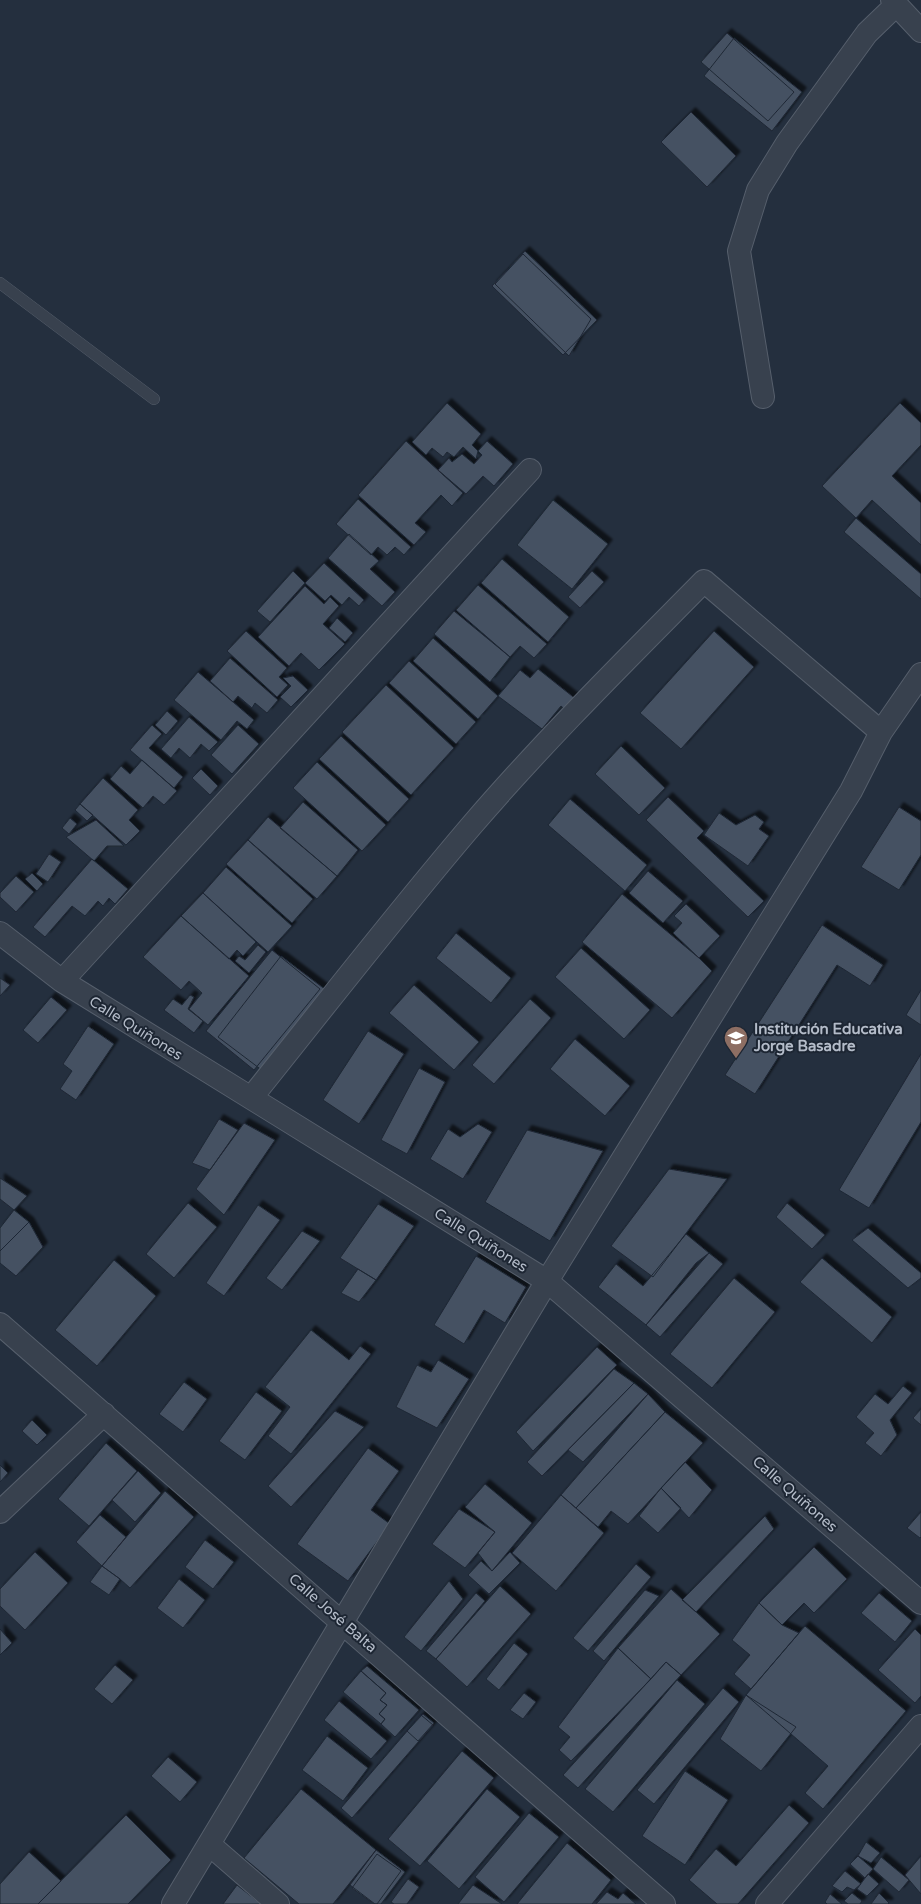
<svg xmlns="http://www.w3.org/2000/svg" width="921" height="1904" viewBox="0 0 921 1904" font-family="'Varela Round',sans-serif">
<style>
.building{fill:#455162;stroke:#1f2835;filter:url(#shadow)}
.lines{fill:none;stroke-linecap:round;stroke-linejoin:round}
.lane-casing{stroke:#565f6c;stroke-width:12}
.street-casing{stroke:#565f6c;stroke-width:24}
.lane{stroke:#38414e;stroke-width:11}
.street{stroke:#38414e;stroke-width:22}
.labels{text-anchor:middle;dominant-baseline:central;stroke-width:4;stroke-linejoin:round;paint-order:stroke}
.street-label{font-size:15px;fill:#b4bcc9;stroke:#1d2633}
.poi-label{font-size:15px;font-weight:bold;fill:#b4bcc9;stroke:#1d2633;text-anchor:start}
</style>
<defs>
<filter id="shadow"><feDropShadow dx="4.5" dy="-4.5" stdDeviation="1" flood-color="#0009"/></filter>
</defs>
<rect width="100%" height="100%" fill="#242f3e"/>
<!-- building -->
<path class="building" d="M727 33 794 92 768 121 701 62Z
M734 38 802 92 772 131 704 76Z
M691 112 736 156 707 187 661 142Z
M525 251 597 320 563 355 492 286Z
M523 254 591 319 569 356 495 284Z
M447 403 481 434 472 445 478 451 476 459 463 447 454 457 447 452 443 457 432 448 426 455 412 442Z
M900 403 921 423V445L892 476 921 503V545L872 500 856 518 822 486Z
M406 441 463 493 452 506 441 495 415 523 426 532 414 545 358 495Z
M487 441 513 464 494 486 483 476 466 494 438 470 449 458 452 462 462 454 474 464 482 455 478 451Z
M358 499 411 547 404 555 395 547 387 555 378 547 371 555 336 524Z
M553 500 608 544 572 589 517 545Z
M856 518 921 574V599L844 532Z
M349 534 379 561 370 569 395 592 382 606 328 558Z
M502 559 569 617 548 642 481 583Z
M324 563 364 600 359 606 349 597 342 605 331 595 325 601 305 583Z
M293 571 305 583 270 622 257 611Z
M592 571 604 582 580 608 568 597Z
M478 585 547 644 534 658 520 646 510 657 456 610Z
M305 586 324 604 330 597 339 606 323 624 345 644 319 670 301 653 289 666 258 637Z
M454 611 510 657 490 682 434 634Z
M337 618 353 633 345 642 329 628Z
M246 631 287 668 279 677 288 685 277 697 227 651Z
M714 631 754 667 681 749 640 713Z
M433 638 498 696 478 719 413 661Z
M230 658 278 700 267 713 255 703 252 708 238 696 233 702 210 681Z
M409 661 476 722 456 744 389 683Z
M538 669 577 700 568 712 561 706 542 729 498 696 520 670 530 678Z
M198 672 254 720 247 729 237 721 221 740 174 700Z
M293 676 308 690 291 707 280 697 291 686 283 678Z
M386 685 454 748 411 795 342 732Z
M167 711 178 721 166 735 155 725Z
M189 717 218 742 209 751 201 744 190 758 179 748 171 758 161 749Z
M152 725 162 734 149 748 183 777 174 788 130 750Z
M238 725 259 744 232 774 211 755Z
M341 736 409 799 388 822 319 759Z
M621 746 665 788 639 815 595 774Z
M142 760 177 791 164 805 153 796 143 808 110 779 121 766 130 774Z
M317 762 386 825 362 851 293 788Z
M201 769 218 786 210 795 192 778Z
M103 778 138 810 129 820 140 831 126 845 80 804Z
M668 797 704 831 697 838 764 901 748 917 646 820Z
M570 799 647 865 625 891 548 825Z
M303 802 358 850 337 876 280 828Z
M80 804 93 815 87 821 75 810Z
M899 807 921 821V855L899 890 861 867Z
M719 813 736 825 755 815 764 822 759 829 769 836 748 866 704 835Z
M268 817 337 876 317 899 248 840Z
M70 818 77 824 69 834 62 828Z
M96 820 124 846H107L94 861 66 837Z
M248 840 313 899 292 923 226 864Z
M49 854 61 862 48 882 36 874Z
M92 859 128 889 115 904 109 898 103 906 98 901 85 916 72 906 45 937 33 927Z
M226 867 292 926 268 952 203 893Z
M648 871 683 901 663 923 629 893Z
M32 873 43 884 37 891 25 879Z
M16 876 34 892 16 912 0 897V893Z
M203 893 256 942 243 956 237 950 229 959 181 916Z
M622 894 699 958 712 971 672 1018 582 942Z
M686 904 720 936 699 958 673 933 682 923 674 916Z
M181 916 249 976 208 1025 189 1009 202 993 189 981 181 990 143 957Z
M822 925 883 965 870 986 837 965 755 1094 725 1075Z
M456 933 511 978 491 1003 436 958Z
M258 945 266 952 249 973 235 961 239 956 245 960Z
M581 948 650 1010 624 1039 555 977Z
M272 950 320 989 254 1070 206 1031Z
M281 956 326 990 263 1071 218 1037Z
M0 978 10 985 0 996Z
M414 985 479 1042 454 1070 389 1013Z
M921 990V1025L906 1015Z
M190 995 194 997 188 1009 203 1021 194 1033 164 1010 173 999 182 1005Z
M51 997 67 1010 38 1043 23 1030Z
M530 999 551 1018 494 1084 472 1065Z
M88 1026 114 1044 76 1100 60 1089 72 1071 63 1064Z
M368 1031 404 1054 359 1124 323 1100Z
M575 1039 630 1086 605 1116 550 1069Z
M921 1054V1122L869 1208 839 1190Z
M419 1068 445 1082 407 1154 381 1140Z
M219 1119 238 1130 210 1170 192 1163Z
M244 1123 275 1140 224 1215 196 1189Z
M478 1124 492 1132 463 1179 430 1159 448 1129 460 1137Z
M527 1130 603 1151 550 1241 485 1202Z
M669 1169 727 1179 653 1277 611 1246Z
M0 1178 27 1196 14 1210 0 1199Z
M188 1203 217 1227 174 1278 146 1254Z
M787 1203 825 1235 812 1249 776 1217Z
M378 1204 414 1226 376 1280 340 1258Z
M258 1205 280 1220 224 1296 206 1283Z
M14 1210 29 1222 0 1251V1228Z
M29 1222 43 1247 16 1276 0 1263V1251Z
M868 1228 921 1273V1278L908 1288 852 1240Z
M302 1231 320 1241 282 1290 266 1278Z
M686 1234 709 1253 696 1263 646 1325 598 1287 616 1264 643 1286Z
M709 1253 723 1264 660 1337 646 1325Z
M476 1256 526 1287 505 1323 484 1310 464 1344 434 1325Z
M822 1258 892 1317 872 1343 800 1282Z
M114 1260 156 1296 97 1366 55 1330Z
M358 1269 376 1280 359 1302 341 1293Z
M734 1278 775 1312 712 1388 670 1354Z
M311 1330 349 1360 360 1346 371 1354 291 1454 268 1436 290 1407 265 1387Z
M597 1347 617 1365 533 1451 516 1432Z
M438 1360 469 1379 437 1428 396 1407 417 1365 431 1372Z
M614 1369 634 1383 542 1476 527 1462Z
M184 1382 207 1399 183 1432 159 1414Z
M634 1383 648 1394 583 1462 568 1450Z
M903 1386 912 1393 890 1420 897 1435 881 1456 865 1443 874 1433 856 1417 875 1394 888 1404Z
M256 1392 282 1411 245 1460 219 1441Z
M648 1394 665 1412 576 1508 561 1495Z
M921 1409V1425L913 1418Z
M335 1411 364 1427 291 1507 268 1486Z
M665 1412 703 1443 628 1524 611 1511 598 1527 576 1508Z
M32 1420 47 1435 37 1445 22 1431Z
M106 1443 137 1471 89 1526 58 1499Z
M368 1448 399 1471 371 1510 390 1524 348 1581 297 1544Z
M685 1462 712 1490 689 1518 661 1488Z
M0 1465 8 1473 0 1482Z
M138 1471 161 1493 135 1522 112 1500Z
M485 1484 532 1523 492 1571 478 1553 495 1532 465 1507Z
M661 1488 681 1508 658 1533 639 1516Z
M165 1491 194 1517 130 1588 120 1579 102 1566Z
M561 1495 604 1533 556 1591 512 1553Z
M459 1509 495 1532 465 1568 432 1544Z
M921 1512V1537L920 1538 907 1528Z
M100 1515 126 1537 102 1566 76 1542Z
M765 1516 774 1529 696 1612 682 1600Z
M205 1540 234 1562 213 1589 185 1567Z
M814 1547 847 1579 814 1613 804 1603 782 1625 759 1603Z
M35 1552 68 1583 25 1630 0 1606V1589Z
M510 1552 520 1563 489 1594 468 1575 481 1561 492 1571Z
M636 1564 651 1577 588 1651 573 1638Z
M102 1566 120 1579 109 1595 90 1582Z
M179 1579 205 1600 183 1628 157 1608Z
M449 1581 463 1599 421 1651 404 1637Z
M500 1586 531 1614 467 1687 436 1659Z
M671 1589 720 1634 681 1675 666 1662 651 1679 618 1648Z
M645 1590 659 1596 604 1661 593 1651Z
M476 1593 485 1601 436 1659 426 1651Z
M879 1593 912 1621 895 1642 861 1613Z
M759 1603 782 1625 799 1633 751 1689 734 1674 750 1655 732 1640Z
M805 1626 906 1711 823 1809 805 1793 828 1766 746 1695Z
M0 1629 12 1643 0 1655Z
M915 1629 921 1635V1696L915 1703 878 1670Z
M514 1643 528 1654 499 1690 486 1679Z
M618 1648 651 1679 571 1761 559 1750 570 1737 558 1727Z
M666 1662 681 1675 578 1788 563 1775Z
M115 1665 133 1680 112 1704 94 1689Z
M367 1666 419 1710 395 1737 381 1724 385 1719 379 1714 387 1705 380 1700 386 1693 361 1671Z
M361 1671 386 1693 380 1700 387 1705 379 1714 385 1719 381 1724 343 1692Z
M677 1680 705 1704 613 1812 585 1789Z
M723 1688 739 1702 654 1804 637 1790Z
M524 1693 536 1702 523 1719 510 1710Z
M746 1695 796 1727 761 1771 720 1739Z
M339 1701 387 1741 371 1759 324 1720Z
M423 1714 434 1723 418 1741 407 1731Z
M421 1715 433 1725 352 1818 341 1808Z
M327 1736 368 1768 343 1801 302 1770Z
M462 1751 494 1778 420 1866 388 1839Z
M168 1757 197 1782 180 1802 151 1776Z
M685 1771 728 1800 685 1865 642 1836Z
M301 1789 376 1850 333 1904H299L244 1858Z
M487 1789 520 1817 459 1889 427 1861Z
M789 1805 809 1823 738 1904H717L689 1880 716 1849 736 1866Z
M529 1813 559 1837 504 1902 475 1877Z
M126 1815 171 1860 128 1904H38Z
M866 1842 880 1853 871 1863 858 1856Z
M567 1843 611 1880 592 1904H517Z
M376 1850 405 1872 381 1904H375L350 1885Z
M29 1852 61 1881 38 1904H0V1884Z
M377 1854 401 1871 377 1904H374L352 1888Z
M858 1856 873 1869 865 1878 850 1864Z
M921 1856V1894L905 1875Z
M881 1857 909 1880 899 1892 873 1869Z
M845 1871 861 1884 854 1890 847 1887 842 1892 832 1886Z
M868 1874 879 1884 867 1896 857 1889Z
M408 1879 419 1887 407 1904H394L391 1902Z
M237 1885 261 1904H223Z
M473 1885 502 1904H458Z
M607 1892 618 1899 623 1893 636 1904H596Z
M852 1893 862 1901 860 1904H848L844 1901Z
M879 1893 889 1903 888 1904H871Z
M830 1894 842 1904H827L825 1902Z"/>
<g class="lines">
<defs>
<path id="lane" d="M0 283 154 399"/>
<path id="street" d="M892 0 921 31
M763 397 739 251 758 190 787 143 867 33 896 5
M0 933 62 981 547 1281 921 1603
M62 981 530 470
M251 1098C324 1007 396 914 472 825 545 740 625 661 704 581L881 732
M0 1324 664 1904
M0 1512 104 1414
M210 1845 278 1904
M173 1904 547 1281 851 791 881 732 921 674
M767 1904 921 1726"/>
</defs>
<!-- lane casing -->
<use href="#lane" class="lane-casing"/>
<!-- street casing -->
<use href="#street" class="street-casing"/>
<!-- lane -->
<use href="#lane" class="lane"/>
<!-- street -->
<use href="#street" class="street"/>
</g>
<!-- icons -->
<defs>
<symbol id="school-pin" viewBox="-11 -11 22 30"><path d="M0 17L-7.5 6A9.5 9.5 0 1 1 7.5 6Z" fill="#8d6e63" stroke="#1d2633"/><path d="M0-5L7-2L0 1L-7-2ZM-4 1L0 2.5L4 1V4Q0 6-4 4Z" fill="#fff"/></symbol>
</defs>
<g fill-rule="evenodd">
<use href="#school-pin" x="722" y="1024" width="28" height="38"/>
</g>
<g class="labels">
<!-- street labels -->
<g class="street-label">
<text transform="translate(136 1028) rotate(32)">Calle Quiñones</text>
<text transform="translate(481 1240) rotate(32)">Calle Quiñones</text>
<text transform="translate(795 1494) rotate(41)">Calle Quiñones</text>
<text transform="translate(333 1613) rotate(41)">Calle José Balta</text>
</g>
<!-- poi labels -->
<g class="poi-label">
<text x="754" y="1029">Institución Educativa<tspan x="754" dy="17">Jorge Basadre</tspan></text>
</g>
</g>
</svg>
